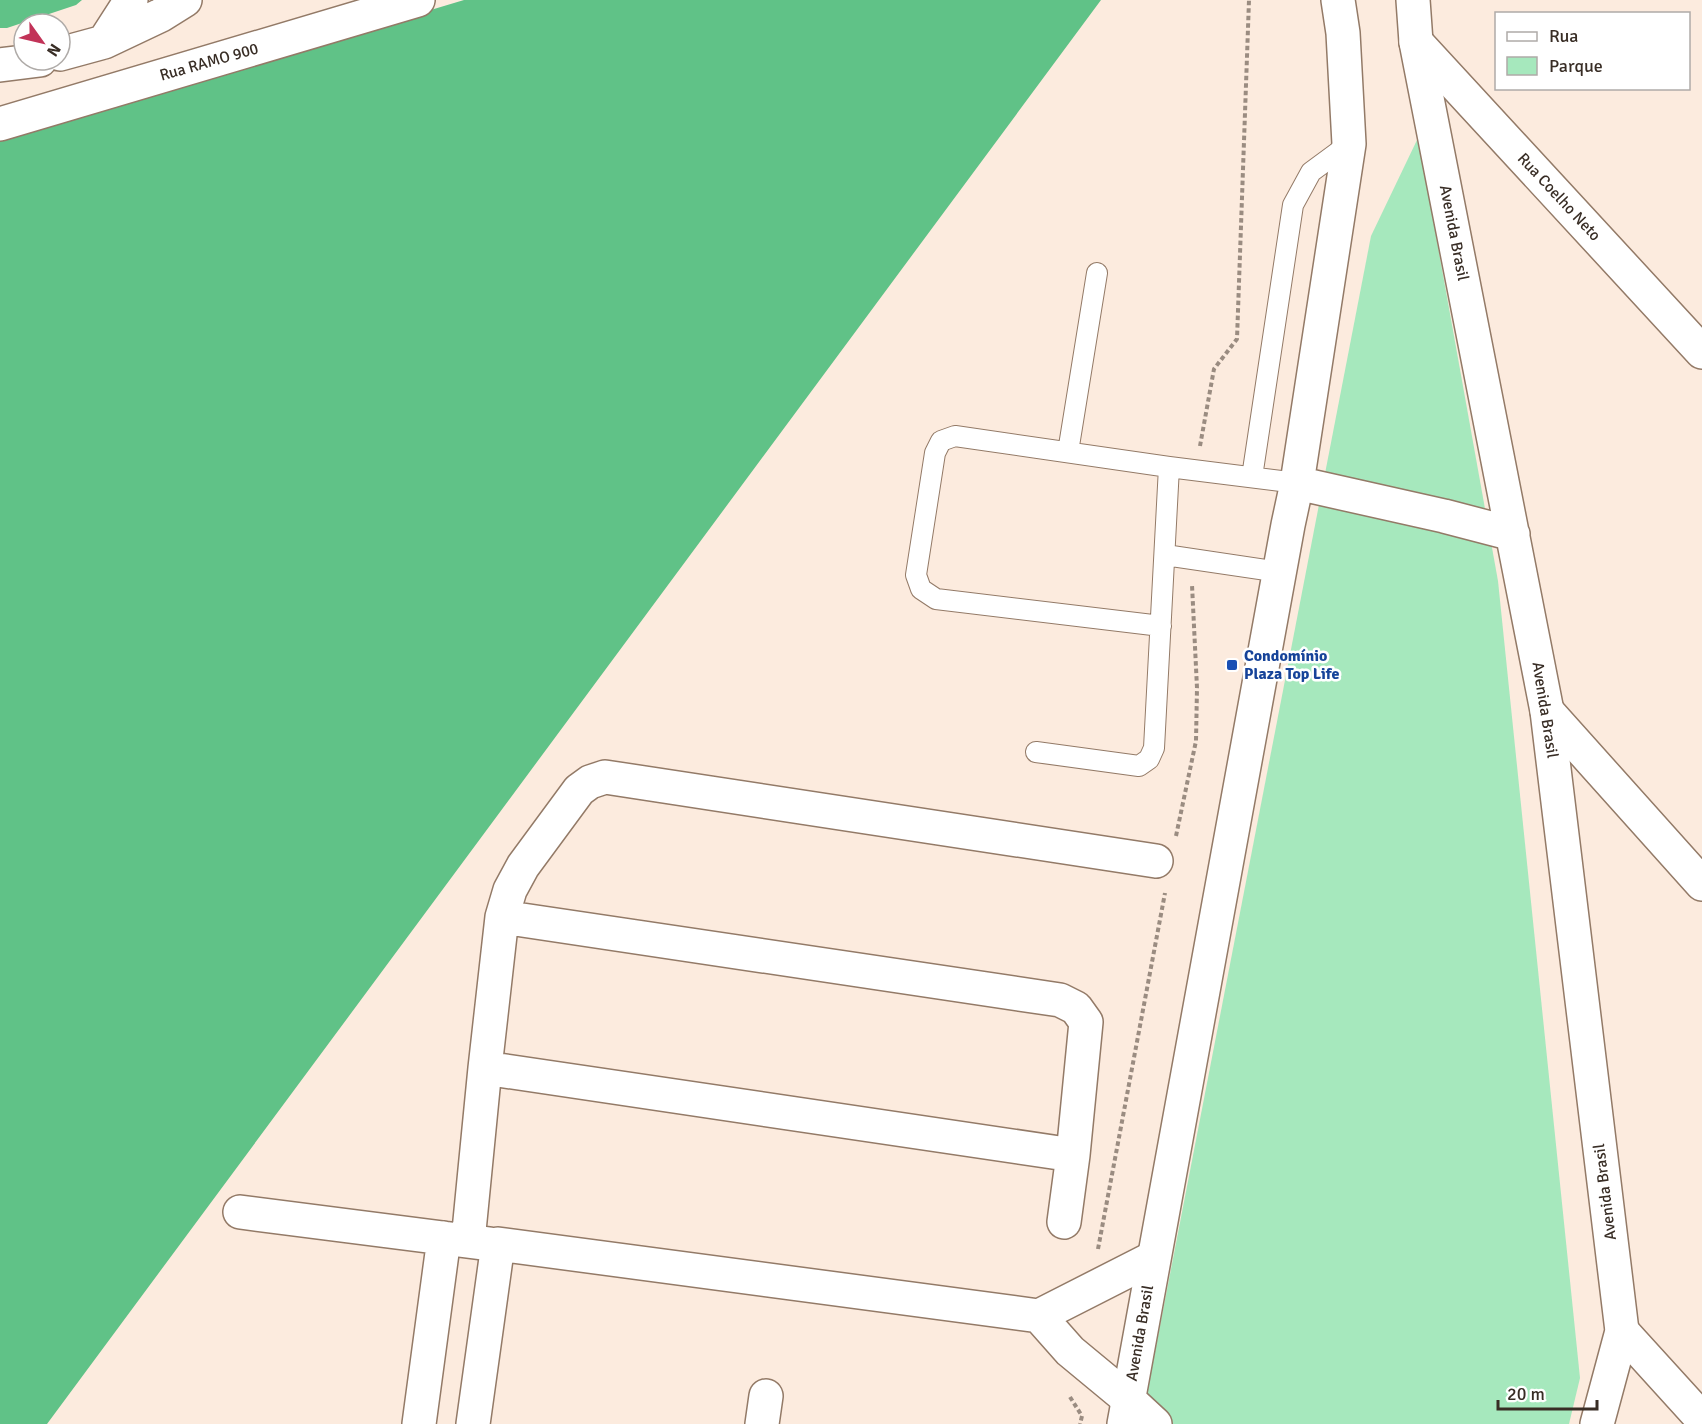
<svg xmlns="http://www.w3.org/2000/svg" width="1702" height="1424" viewBox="0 0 1702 1424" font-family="Signika,sans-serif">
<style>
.green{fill:#a6e8bd}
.forest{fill:#60c287}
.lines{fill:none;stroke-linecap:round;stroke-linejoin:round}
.lane-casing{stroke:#937a67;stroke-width:22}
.street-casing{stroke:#937a67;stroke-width:36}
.secondary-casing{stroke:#937a67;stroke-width:36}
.path{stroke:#9a8c81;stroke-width:4;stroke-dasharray:4.5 3;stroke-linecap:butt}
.lane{stroke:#fff;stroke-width:20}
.street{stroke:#fff;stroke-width:33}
.secondary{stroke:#fff;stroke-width:33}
.transit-dot{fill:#1a4fb4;stroke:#fff;stroke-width:2}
.labels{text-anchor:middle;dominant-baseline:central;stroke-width:5;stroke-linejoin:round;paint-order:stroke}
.street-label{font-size:16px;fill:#382d25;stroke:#fff}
.transit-label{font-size:16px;font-weight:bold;fill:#164399;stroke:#fff;text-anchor:start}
</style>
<rect width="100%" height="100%" fill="#fcebde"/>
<!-- green -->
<path class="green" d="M1417 140 1424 169 1498 581 1580 1378 1569 1424H1141L1371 236Z"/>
<!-- forest -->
<path class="forest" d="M0 0H82L76 5 7 28H0Z
M464 0H1101L47 1424H0V139Z"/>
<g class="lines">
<defs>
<path id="lane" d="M1068 452 1097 273
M1252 477 1293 205 1311 172 1349 144
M1165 555 1279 572
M1161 626 936 599 921 589 916 575 935 453 941 441 955 436 1169 467 1297 483
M1036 752 1139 766 1149 759 1154 748 1169 467"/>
<path id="street" d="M104 42 131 0
M1416 42 1702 352
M60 54 104 42 161 15 185 0
M0 65 40 60
M0 124 418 0
M1547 711 1702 884
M502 917 1060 1000 1076 1008 1086 1022 1073 1155 1064 1222
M485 1068 1073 1155
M240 1212 490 1244
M468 1241 485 1068 502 917 510 890 523 866 579 790 590 782 605 777 1156 861
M1039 1316 1070 1351 1128 1399
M1622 1331 1702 1419
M419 1424 444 1238
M473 1424 498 1244 1039 1316 1153 1258
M762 1424 766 1396"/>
<path id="secondary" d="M1413 0 1416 42 1547 711 1622 1331 1597 1424
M1297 483 1444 516 1513 534
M1128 1399 1155 1424
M1124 1424 1288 525 1297 483 1349 144 1343 33 1338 0"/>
</defs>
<!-- lane casing -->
<use href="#lane" class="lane-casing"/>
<!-- street casing -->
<use href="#street" class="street-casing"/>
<!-- secondary casing -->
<use href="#secondary" class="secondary-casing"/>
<!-- path -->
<path class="path" d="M1200 446 1214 369 1237 339 1249 0
M1176 836 1196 741 1197 688 1192 585
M1098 1249 1165 893
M1070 1397 1082 1416 1080 1424"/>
<!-- lane -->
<use href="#lane" class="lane"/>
<!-- street -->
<use href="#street" class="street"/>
<!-- secondary -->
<use href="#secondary" class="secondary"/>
</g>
<!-- markers -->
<rect class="transit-dot" x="1226" y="659" width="12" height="12" rx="3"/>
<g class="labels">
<!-- street labels -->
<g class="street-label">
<text transform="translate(209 62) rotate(-16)">Rua RAMO 900</text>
<text transform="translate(1559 197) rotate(47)">Rua Coelho Neto</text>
<text transform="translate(1454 233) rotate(79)">Avenida Brasil</text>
<text transform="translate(1545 710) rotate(81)">Avenida Brasil</text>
<text transform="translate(1605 1192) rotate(-97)">Avenida Brasil</text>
<text transform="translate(1140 1333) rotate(-80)">Avenida Brasil</text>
</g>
<!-- transit labels -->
<g class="transit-label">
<text x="1244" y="656">Condomínio<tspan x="1244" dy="18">Plaza Top Life</tspan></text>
</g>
</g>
<!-- legend -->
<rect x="1495" y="12" width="195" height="78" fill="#ffffff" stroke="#afaba8" stroke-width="1.5"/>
<rect x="1507" y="32" width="30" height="9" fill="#ffffff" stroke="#afaba8" stroke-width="1.5"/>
<text x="1549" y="42" font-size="18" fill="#382d25">Rua</text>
<rect x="1507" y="57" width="30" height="18" fill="#a6e8bd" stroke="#afaba8" stroke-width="1.5"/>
<text x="1549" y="72" font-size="18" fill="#382d25">Parque</text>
<!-- north arrow -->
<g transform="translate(42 42) rotate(124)"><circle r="28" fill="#ffffff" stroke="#afaba8" stroke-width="1.5"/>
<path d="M0-4.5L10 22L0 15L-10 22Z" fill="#c23358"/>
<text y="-9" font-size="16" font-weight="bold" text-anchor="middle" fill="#382d25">N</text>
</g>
<!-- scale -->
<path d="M1498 1400v9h99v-9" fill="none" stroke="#382d25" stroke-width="3"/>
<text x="1507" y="1400" font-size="18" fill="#382d25" stroke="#ffffff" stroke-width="4.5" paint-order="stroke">20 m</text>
</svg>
